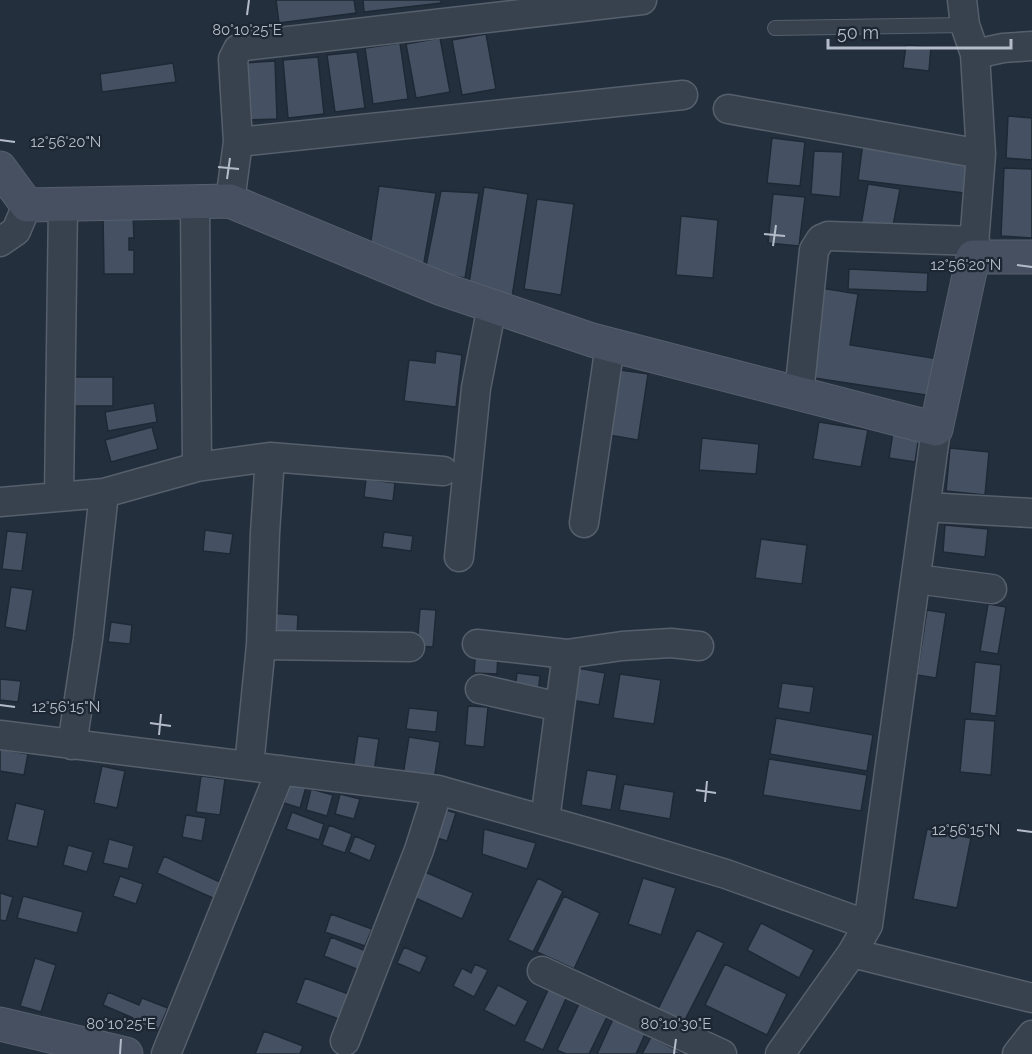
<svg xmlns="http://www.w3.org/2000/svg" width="1032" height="1054" viewBox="0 0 1032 1054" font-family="Raleway,sans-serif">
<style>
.building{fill:#455162;stroke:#1f2835;stroke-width:1.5}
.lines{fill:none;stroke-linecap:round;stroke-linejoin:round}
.lane-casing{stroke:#565f6c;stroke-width:16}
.street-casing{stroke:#565f6c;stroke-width:31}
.secondary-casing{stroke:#565f6c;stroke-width:35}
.lane{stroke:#38414e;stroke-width:14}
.street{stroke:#38414e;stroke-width:28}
.secondary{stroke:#465061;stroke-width:33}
.ticks{fill:none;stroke:#b4bcc9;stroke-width:2}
.ticks-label{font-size:15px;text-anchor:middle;fill:#b4bcc9;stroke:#1d2633;stroke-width:4.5;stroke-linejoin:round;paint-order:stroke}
</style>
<rect width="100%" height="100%" fill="#242f3e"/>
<!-- building -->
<path class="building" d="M276 0H354L356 13 279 23Z
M363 0H441V3L364 12Z
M486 34 496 89 462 95 452 40Z
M440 38 450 92 416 98 406 44Z
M400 43 408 99 373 104 365 48Z
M906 45 931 47 929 71 903 68Z
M357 52 365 108 335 112 327 55Z
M318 57 324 114 288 118 283 60Z
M275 61 277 119 246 120 243 63Z
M173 63 176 82 102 92 100 74Z
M1008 116 1032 118V160L1006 158Z
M772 138 805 142 800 186 767 183Z
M863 143 968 156 964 193 858 180Z
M814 151 843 152 840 197 811 194Z
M1004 168 1032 169V238L1001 236Z
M868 184 900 189 892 231 861 225Z
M379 186 436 193 423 268 369 254Z
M484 187 528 194 512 297 468 290Z
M441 191 479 193 465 278 425 271Z
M773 194 805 197 799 246 768 243Z
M537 199 574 204 561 295 524 289Z
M103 214H133L134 238H129V250H134V274H104Z
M681 216 718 220 713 278 676 275Z
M849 269 928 273 927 292 848 289Z
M821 288 858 294 850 345 945 360 939 397 808 377Z
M436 351 462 355 456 407 404 401 409 360 435 363Z
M613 369 648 374 638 440 603 434Z
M62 377H113V406H62Z
M154 403 157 422 108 431 105 412Z
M819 422 868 430 861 467 813 459Z
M894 426 920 429 915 462 889 458Z
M152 427 158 449 111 462 105 440Z
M702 438 759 444 756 474 699 470Z
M950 448 989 452 985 495 946 491Z
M366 479 395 483 393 501 364 497Z
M945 525 988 529 985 557 943 552Z
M205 530 233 534 230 554 203 551Z
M7 531 27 533 22 571 2 569Z
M384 532 413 536 411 551 382 547Z
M761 539 807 545 802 584 755 578Z
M11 587 33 590 26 631 5 627Z
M988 604 1006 607 998 654 980 651Z
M420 609 436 610 433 647 417 646Z
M927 610 946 613 936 678 917 675Z
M268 613 298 615 297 636 267 634Z
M111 622 132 625 130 644 108 642Z
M476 648 498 650 497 674 474 673Z
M975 662 1001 665 996 716 970 713Z
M572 667 605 673 599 705 566 699Z
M517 673 540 676 538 693 515 691Z
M620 674 661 680 654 724 613 718Z
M0 679 21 681 18 702 0 700Z
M782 683 814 687 810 713 778 708Z
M468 706 488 707 484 747 465 745Z
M409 708 438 711 436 732 406 729Z
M776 718 873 735 867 771 770 754Z
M965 719 995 721 991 775 960 772Z
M358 736 379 739 374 772 353 769Z
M409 737 440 742 434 780 403 775Z
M0 749 28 754 24 775 0 771Z
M769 759 867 775 861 811 763 795Z
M102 766 125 771 117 808 94 803Z
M587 770 617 775 611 810 581 805Z
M201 776 225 779 220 815 196 812Z
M289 783 306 787 300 808 284 803Z
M624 784 674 792 670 819 619 810Z
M311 789 333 795 327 816 306 810Z
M340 794 360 799 354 819 335 814Z
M16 803 45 810 37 847 7 840Z
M436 807 456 813 447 841 428 835Z
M292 812 324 824 319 840 286 829Z
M186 815 206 818 202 841 182 837Z
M329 825 352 834 345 853 322 845Z
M484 829 536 843 527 869 482 854Z
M927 829 971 838 957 908 913 899Z
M355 836 376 845 370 861 349 852Z
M109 839 134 846 128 869 103 863Z
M68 845 93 852 87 872 63 865Z
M164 856 222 883 215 899 157 873Z
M423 871 473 893 462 919 411 896Z
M120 876 143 884 136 904 113 896Z
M538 878 563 891 533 952 508 940Z
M643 878 676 888 661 935 628 924Z
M0 893 13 897 6 921 0 920Z
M23 896 83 912 77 933 17 918Z
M564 896 600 913 574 969 537 952Z
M331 914 372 929 365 946 325 932Z
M761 923 814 950 799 978 747 950Z
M697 930 724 943 683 1024 657 1011Z
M331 937 366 951 359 970 324 956Z
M404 947 427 957 420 973 397 963Z
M35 958 56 965 41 1012 20 1006Z
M475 964 488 970 474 997 453 986 462 968 471 973Z
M725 964 787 994 767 1035 705 1005Z
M305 978 354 996 344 1021 296 1003Z
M498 985 528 1001 515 1026 484 1010Z
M550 986 568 994 543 1050 524 1041Z
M108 992 139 1005 142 998 168 1008 158 1031 132 1021 133 1018 103 1005Z
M579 1004 607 1017 589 1054H566L557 1050Z
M614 1017 646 1032 636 1054H597Z
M264 1031 303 1046 300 1054H255Z
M651 1037 684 1054H642Z"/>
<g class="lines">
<defs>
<path id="lane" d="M775 28 965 25"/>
<path id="street" d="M962 0 965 25 975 54 981 154 973 257
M975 54 1003 48 1032 46
M728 109 981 154
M238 142 683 95
M230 201 238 142 233 59 238 49 245 46 642 0
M195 202 197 467
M0 242 16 231 27 205
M799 394 814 250 821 239 828 236 975 241
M59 497 63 204
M0 502 104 493 197 467 270 457 443 471
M925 507 1032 513
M584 523 610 345
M459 557 476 388 492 306
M916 579 992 589
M477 644 567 654 622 646 671 643 699 646
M261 645 410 647
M480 689 560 707
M0 735 438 790 607 838 726 874 868 925
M72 745 88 639 104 493
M249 766 261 645 265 533 270 457
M545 820 567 654
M852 953 1032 998
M542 971 722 1054
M345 1041 419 850 438 790
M166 1054 281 770
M780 1054 852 953 868 925 936 429
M1017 1054 1032 1035"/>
<path id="secondary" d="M0 168 27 205 230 201 442 289 592 340 936 429 973 257H1032
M0 1024 126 1054"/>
</defs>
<!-- lane casing -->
<use href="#lane" class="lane-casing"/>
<!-- street casing -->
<use href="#street" class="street-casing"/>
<!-- secondary casing -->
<use href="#secondary" class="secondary-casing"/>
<!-- lane -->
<use href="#lane" class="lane"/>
<!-- street -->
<use href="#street" class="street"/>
<!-- secondary -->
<use href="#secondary" class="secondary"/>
</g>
<!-- ticks -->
<path class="ticks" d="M247 15 249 0M0 140 15 142M218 167 239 169M227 179 230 158M764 234 785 236M773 246 776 225M1017 265 1032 267M0 705 15 707M150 723 171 726M159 735 161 714M696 790 716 793M705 802 707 781M1017 830 1032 832M120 1054 121 1039M674 1054 676 1039"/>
<g class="ticks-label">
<text x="247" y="35">80°10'25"E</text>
<text x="66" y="147">12°56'20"N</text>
<text x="966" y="270">12°56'20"N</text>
<text x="66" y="712">12°56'15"N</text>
<text x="966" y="835">12°56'15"N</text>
<text x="121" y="1029">80°10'25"E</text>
<text x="676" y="1029">80°10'30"E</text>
</g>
<!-- scale -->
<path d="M828 39v9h183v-9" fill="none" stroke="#b4bcc9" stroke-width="3"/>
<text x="837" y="39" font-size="18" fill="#b4bcc9" stroke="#1d2633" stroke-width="4.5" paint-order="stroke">50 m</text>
</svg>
